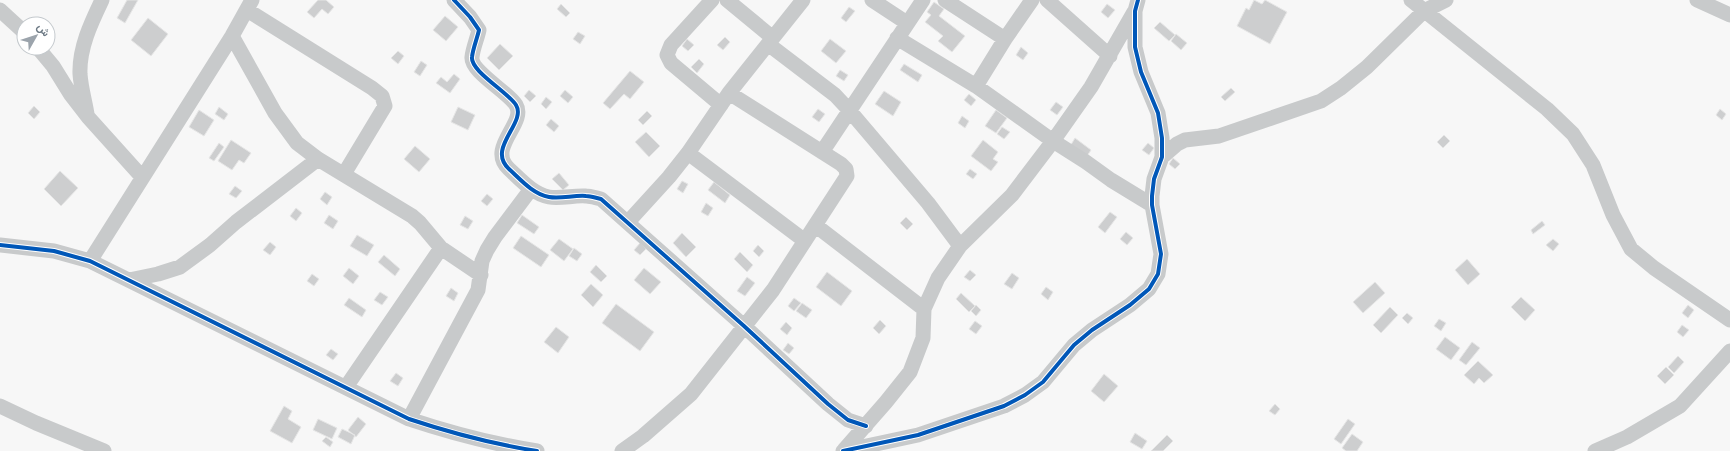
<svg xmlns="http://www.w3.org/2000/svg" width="1730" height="451" viewBox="0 0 1730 451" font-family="Barlow,Vazirmatn,sans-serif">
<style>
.building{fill:#cdcecf;stroke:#e6e6e6}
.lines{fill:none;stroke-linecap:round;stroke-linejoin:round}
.minor{stroke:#c8cacb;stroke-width:15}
.cycleway-casing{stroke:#fff;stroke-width:6}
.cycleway{stroke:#0057b8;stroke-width:4}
</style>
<rect width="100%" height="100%" fill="#f7f7f7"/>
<!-- building -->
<path class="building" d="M127 0H138L125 23 117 18Z
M318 0H326L334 7 328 14 322 9 314 18 307 12Z
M1254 0 1262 4 1265 0 1287 12 1270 44 1237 26 1246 8 1249 10Z
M934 2 944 9 939 16 965 36 952 52 938 41 943 36 925 22 931 15 927 12Z
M561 4 570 13 566 17 557 9Z
M1107 4 1115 10 1108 18 1101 12Z
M849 7 855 11 846 22 841 18Z
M445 16 458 27 446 41 433 30Z
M148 18 168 34 151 56 131 40Z
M1160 22 1175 35 1169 41 1154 28Z
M578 32 585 36 580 44 573 39Z
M1176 34 1187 43 1181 50 1171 41Z
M725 37 730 42 723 50 717 45Z
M687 39 694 45 688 51 682 46Z
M830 39 846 51 836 63 821 51Z
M500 44 513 56 499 70 487 58Z
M1021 47 1028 53 1023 60 1016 55Z
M398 51 404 56 398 64 391 58Z
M699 59 704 64 697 73 691 67Z
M421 61 427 65 420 76 414 72Z
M904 64 922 75 918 82 900 70Z
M840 70 848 75 844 81 836 76Z
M630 71 644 82 630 99 624 94 610 109 603 103Z
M454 74 460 79 450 93 436 83 441 77 447 82Z
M1231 88 1235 92 1225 101 1221 97Z
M529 90 536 96 530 102 524 96Z
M565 90 573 97 568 103 560 96Z
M884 91 901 102 893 116 875 104Z
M969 94 976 100 971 106 964 100Z
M546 97 552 102 546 109 541 104Z
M1056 102 1063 107 1057 115 1050 110Z
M34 106 40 112 34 119 28 113Z
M219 107 228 114 224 120 215 114Z
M458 107 475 115 468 130 451 122Z
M818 109 825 114 819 122 812 117Z
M1720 109 1726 114 1722 120 1716 115Z
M199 110 214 120 204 136 189 127Z
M996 110 1007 118 996 133 985 126Z
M647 111 652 116 643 125 638 120Z
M962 116 969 121 965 128 958 123Z
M551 119 559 126 554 132 546 125Z
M1002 127 1010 132 1004 139 997 134Z
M646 132 660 146 649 157 635 142Z
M1444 135 1450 141 1443 148 1437 142Z
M1075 138 1091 150 1085 159 1069 148Z
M231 140 251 153 244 163 239 160 232 170 218 161Z
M983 140 998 152 993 159 998 162 991 171 971 156Z
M219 143 224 147 214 161 209 158Z
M1148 143 1154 148 1149 155 1142 150Z
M415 146 430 159 419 172 404 159Z
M1173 158 1180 164 1175 169 1169 164Z
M970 169 977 174 973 179 966 174Z
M60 171 78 188 61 206 44 189Z
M559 173 569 185 563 190 552 179Z
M682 181 688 184 683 193 677 189Z
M714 182 730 195 725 203 708 190Z
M235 186 242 191 236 198 229 194Z
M325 192 332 197 327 205 320 199Z
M487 194 493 199 487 206 481 201Z
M706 203 713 208 708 216 701 212Z
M296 208 302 213 296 221 290 216Z
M1110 212 1117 217 1105 233 1098 227Z
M329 215 338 221 333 229 324 223Z
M522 215 539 227 534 234 517 223Z
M465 216 473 221 468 229 460 225Z
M906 217 913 224 907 230 900 223Z
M1542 221 1545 225 1533 234 1531 230Z
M1126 232 1133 238 1127 245 1120 239Z
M682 233 696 247 686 257 673 243Z
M357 235 374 245 367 256 350 246Z
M521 236 549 255 541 267 513 248Z
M559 239 573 249 564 261 550 250Z
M1553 239 1559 244 1553 251 1546 245Z
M270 242 276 247 270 255 263 250Z
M640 243 646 249 640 255 634 250Z
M758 245 764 251 759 257 753 251Z
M574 248 582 254 577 261 569 256Z
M740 252 753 265 747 272 734 259Z
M384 255 400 269 395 276 378 262Z
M1467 259 1480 274 1468 285 1455 270Z
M596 265 607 276 601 282 590 272Z
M349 268 359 276 353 284 343 276Z
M644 268 661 282 650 294 634 280Z
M970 270 976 275 970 281 964 277Z
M827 272 852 291 841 306 816 287Z
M1012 273 1019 278 1012 289 1004 284Z
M312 274 319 279 314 286 307 281Z
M747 277 755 283 745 296 737 291Z
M1375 282 1385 293 1363 313 1353 302Z
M591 284 603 295 593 307 581 295Z
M1046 287 1053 292 1048 300 1041 294Z
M451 288 458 293 454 301 446 296Z
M380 292 388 297 382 305 374 300Z
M961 293 975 306 969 312 956 299Z
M1521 297 1535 310 1525 321 1511 307Z
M349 298 366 310 362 317 344 305Z
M794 298 801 303 794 311 788 306Z
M802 303 812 310 806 318 796 311Z
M616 304 654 332 640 351 602 323Z
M976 305 981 310 976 316 971 311Z
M1688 305 1694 310 1688 318 1682 313Z
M1390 307 1398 315 1381 333 1373 325Z
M1407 313 1413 318 1408 324 1402 318Z
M1439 319 1446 323 1441 331 1434 326Z
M880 320 886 326 879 334 873 328Z
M975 321 982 326 976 334 969 329Z
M786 322 792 328 787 335 780 329Z
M1682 325 1689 330 1683 337 1677 332Z
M556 327 569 337 558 353 544 342Z
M1445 337 1460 348 1451 360 1436 349Z
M1472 342 1480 348 1466 365 1459 360Z
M788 343 794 348 789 354 783 350Z
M331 349 338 354 333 360 326 355Z
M1678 356 1684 362 1674 373 1668 367Z
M1478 361 1493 375 1484 383 1479 378 1474 384 1464 375Z
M1666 367 1674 375 1665 384 1657 376Z
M396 373 403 378 398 386 390 381Z
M1104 374 1118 386 1104 402 1091 391Z
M1275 404 1280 409 1275 415 1269 411Z
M284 406 292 411 288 419 301 427 292 443 270 431Z
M358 417 366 424 356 437 348 430Z
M318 419 337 428 332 439 313 430Z
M1348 419 1355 424 1341 444 1334 439Z
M342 429 355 435 351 444 338 437Z
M1135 433 1147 441 1142 449 1130 442Z
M1352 434 1363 442 1357 451H1346L1342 448Z
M1167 435 1173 441 1163 451H1151Z
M326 437 333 442 330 447 322 441Z"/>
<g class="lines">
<!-- minor -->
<path class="minor" d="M454 0 470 17 479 30C477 39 473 48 472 57 470 71 508 92 516 105 527 123 486 148 509 169 521 180 533 194 549 197 561 199 574 195 586 196 591 196 596 198 601 199L744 326 828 404 848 420 866 426
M712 0 671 45 667 55 671 63 721 105
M727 0 773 38
M872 0 907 23
M945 0 1005 39
M1047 0 1110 56
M1411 0 1547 109 1573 134 1593 165 1613 215 1631 249 1654 268 1730 320
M1697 0 1730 15
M0 10 24 32
M247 10 372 88 382 96 385 106 344 174
M232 36 275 113 297 143 318 159 412 216 420 223 441 248 481 275
M897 38 976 86 1053 141 1086 162 1111 180 1152 205
M768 44 835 95 849 110 928 203 960 246
M38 48 53 66 71 95 88 117 142 177
M976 86 1005 39 1032 0
M87 114C85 101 81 88 80 74 79 48 91 23 102 0
M822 152 923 0
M688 153 805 241
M1162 157 1177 144 1185 140 1219 136 1321 101 1341 88 1367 67 1424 11 1446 0
M628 222 669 177 688 153 729 93 803 0
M815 225 924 309
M0 245 54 251 90 261 409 419C451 433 493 444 537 451
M90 261 232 36 252 0
M129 280 158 274 180 267 210 245 236 222 318 159
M346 387 441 248
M0 406 36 423 104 451
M409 419 478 290 482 261 487 250 495 237 531 189
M844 450 886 402 910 372 923 338 924 309 938 278 960 246 1012 195 1053 141 1091 87 1134 12
M622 451 643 436 691 394 773 290 847 176 846 169 841 164 729 93
M843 451 918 435 1004 406 1025 395 1043 382 1074 345 1092 330 1130 305 1149 289 1158 274 1161 254 1152 205V196L1154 179 1162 157V138L1158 113 1141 72 1135 47V11L1138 0
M1595 451 1627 437 1680 406 1730 351"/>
<defs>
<path id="cycleway" d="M454 0 470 17 479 30C477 39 473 48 472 57 470 71 508 92 516 105 527 123 486 148 509 169 521 180 533 194 549 197 561 199 574 195 586 196 591 196 596 198 601 199L744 326 828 404 848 420 866 426
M0 245 54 251 90 261 409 419C451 433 493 444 537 451
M843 451 918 435 1004 406 1025 395 1043 382 1074 345 1092 330 1130 305 1149 289 1158 274 1161 254 1152 205V196L1154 179 1162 157V138L1158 113 1141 72 1135 47V11L1138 0"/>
</defs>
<!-- cycleway casing -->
<use href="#cycleway" class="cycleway-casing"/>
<!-- cycleway -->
<use href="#cycleway" class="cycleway"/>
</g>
<!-- north arrow -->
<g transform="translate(36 36) rotate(51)"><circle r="19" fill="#ffffff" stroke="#c4c9cd"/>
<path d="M0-3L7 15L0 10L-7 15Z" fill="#9ca4ac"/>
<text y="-6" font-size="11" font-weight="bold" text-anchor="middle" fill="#6b7883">ش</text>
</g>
</svg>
